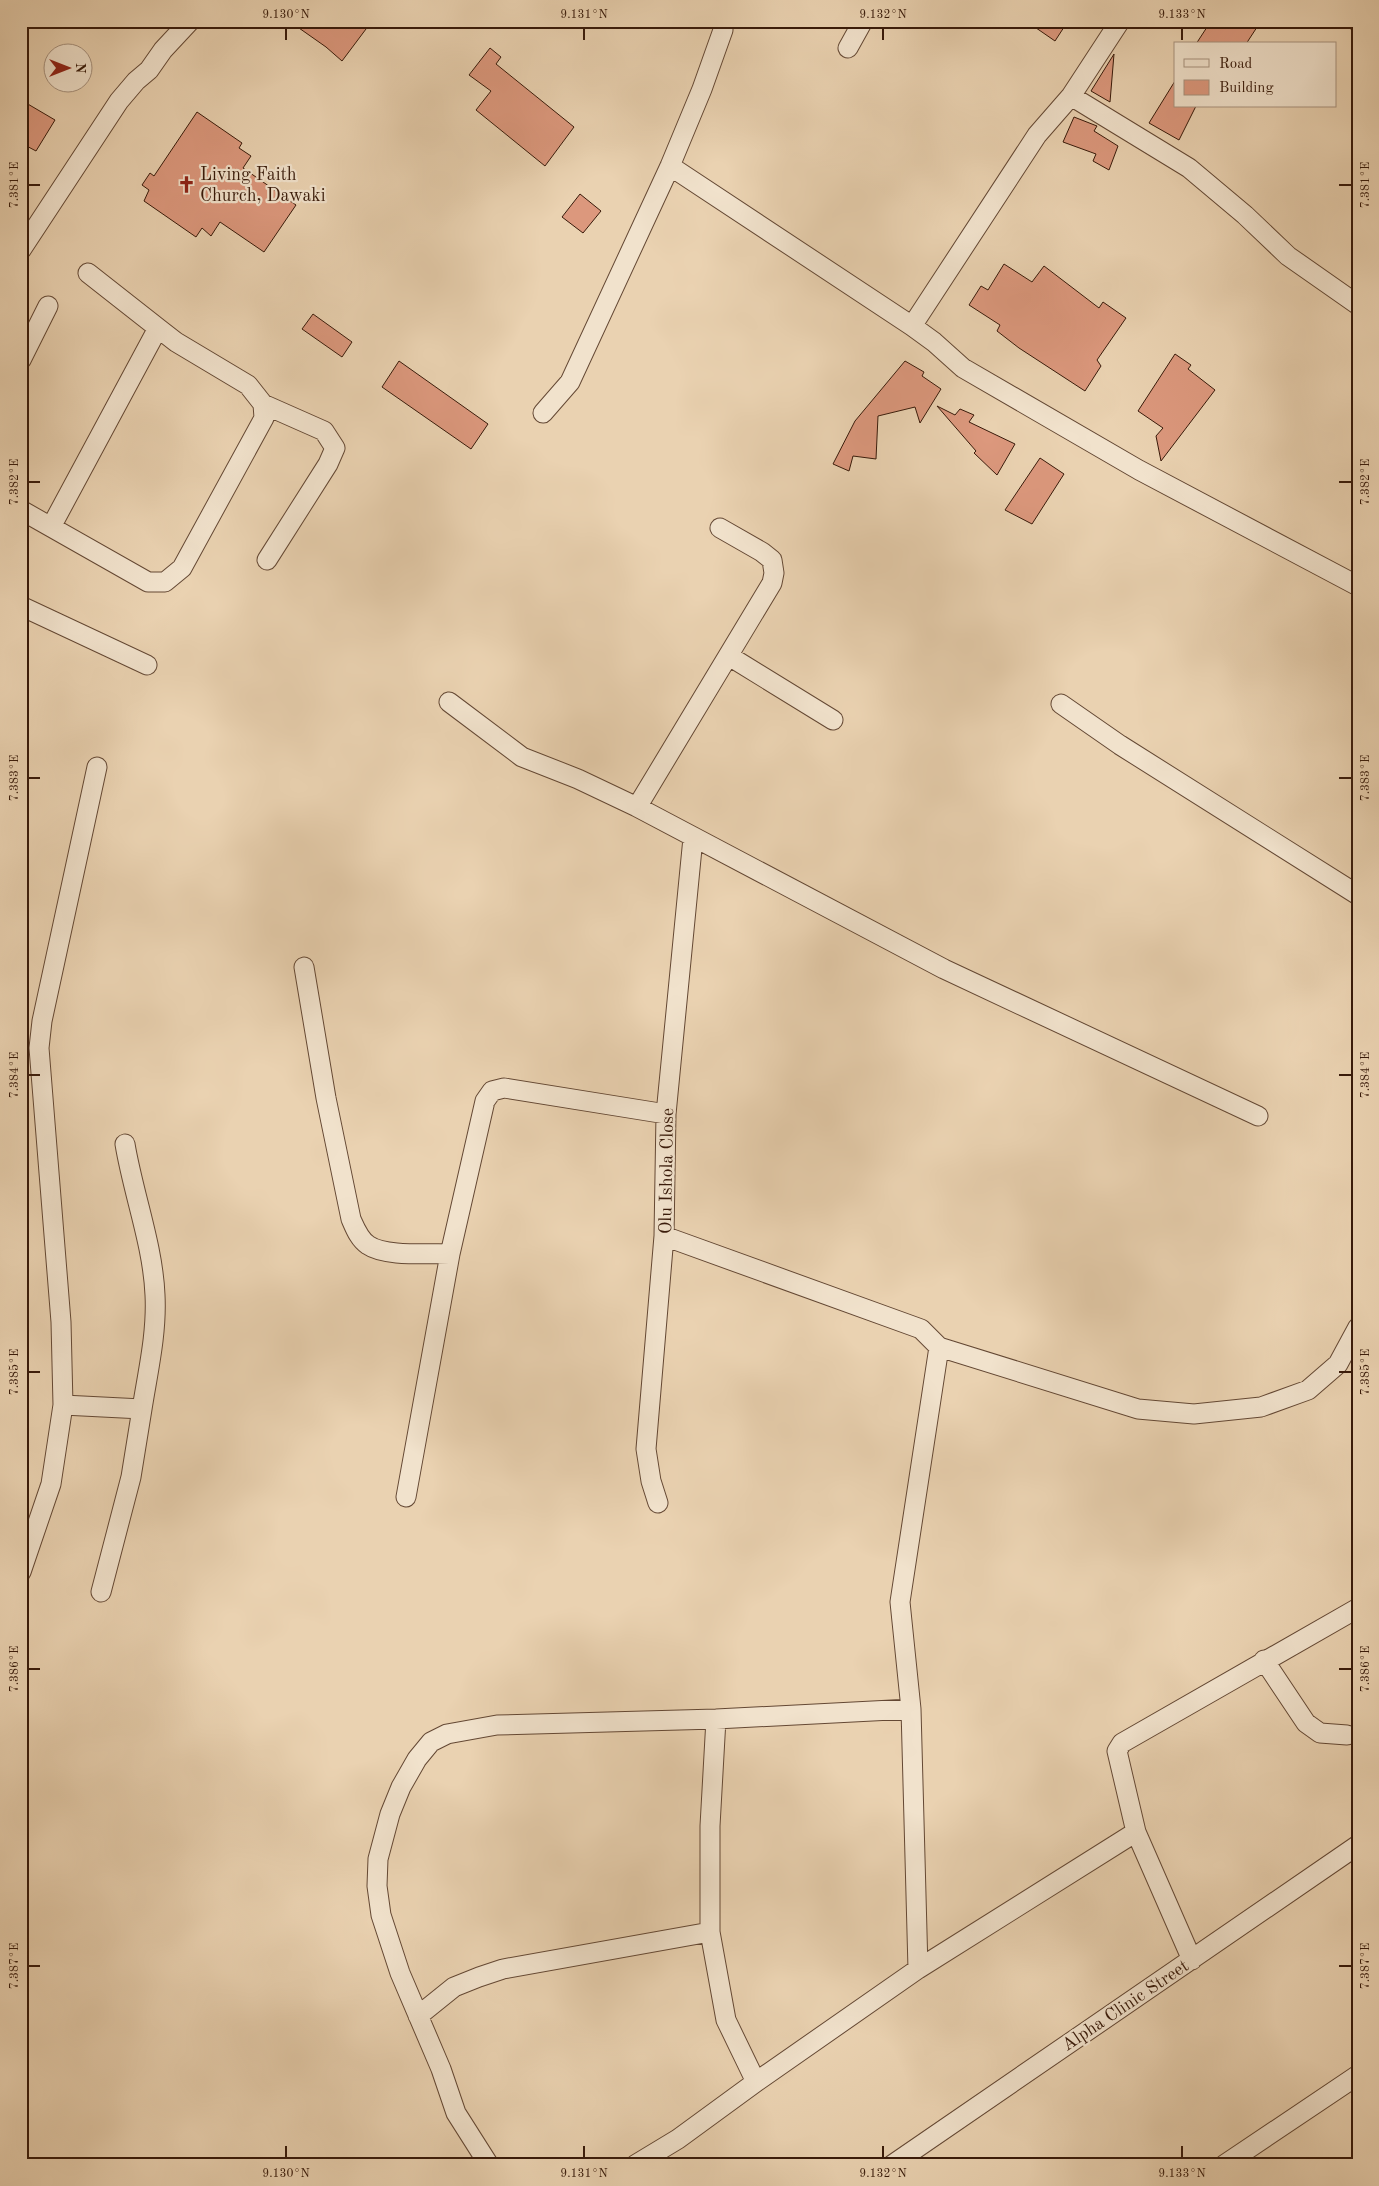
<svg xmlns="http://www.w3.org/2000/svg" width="1379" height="2186" viewBox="0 0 1379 2186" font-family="'Old Standard TT',serif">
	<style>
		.building { fill: #dc987d; stroke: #381a0a }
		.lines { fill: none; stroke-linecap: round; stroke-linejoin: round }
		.street-casing { stroke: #644834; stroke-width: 21 }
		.street { stroke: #f1e2cc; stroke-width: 19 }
		.ticks { fill: none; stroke: #381a0a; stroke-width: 2 }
		.labels { text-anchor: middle; stroke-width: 4.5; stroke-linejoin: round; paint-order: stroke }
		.poi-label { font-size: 18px; fill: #381a0a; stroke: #f1e2cc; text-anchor: start }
		.street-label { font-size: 18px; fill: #381a0a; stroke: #f1e2cc }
		.neatline { fill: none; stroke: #381a0a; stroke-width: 2 }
		.ticks-label { font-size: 12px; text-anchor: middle; fill: #381a0a }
	</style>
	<rect width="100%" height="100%" fill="#ead2b1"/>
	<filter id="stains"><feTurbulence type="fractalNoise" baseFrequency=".004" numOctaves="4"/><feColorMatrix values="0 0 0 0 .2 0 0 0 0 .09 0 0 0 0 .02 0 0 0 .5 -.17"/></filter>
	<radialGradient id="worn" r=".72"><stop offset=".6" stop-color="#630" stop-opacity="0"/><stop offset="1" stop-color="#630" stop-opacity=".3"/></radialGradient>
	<path class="building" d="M 289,21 L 372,21 L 342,61 L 326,47 Z
		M 1026,21 L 1068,21 L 1055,41 Z
		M 1211,21 L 1261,21 L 1246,44 L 1196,44 Z
		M 490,48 L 501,57 L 496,64 L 574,127 L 545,166 L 476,110 L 491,91 L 469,75 Z
		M 1114,54 L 1110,102 L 1091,91 Z
		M 1175,81 L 1175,106 L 1196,106 L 1179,140 L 1149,123 Z
		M 21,100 L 55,120 L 36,151 L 21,143 Z
		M 197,112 L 242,143 L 239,148 L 251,156 L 243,168 L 296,205 L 264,252 L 220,222 L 211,236 L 202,228 L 196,237 L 144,201 L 149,190 L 142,185 L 150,173 L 154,176 Z
		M 1074,117 L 1097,126 L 1094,131 L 1118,146 L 1109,170 L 1093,161 L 1096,154 L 1063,142 Z
		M 580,194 L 601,211 L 583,233 L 562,217 Z
		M 1004,264 L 1032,282 L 1044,266 L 1099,308 L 1103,302 L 1126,318 L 1097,360 L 1101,366 L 1085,391 L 1019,348 L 997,331 L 1000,325 L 969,305 L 981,286 L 988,290 Z
		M 313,314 L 352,342 L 342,357 L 302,329 Z
		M 1175,354 L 1191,365 L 1188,369 L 1215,390 L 1161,461 L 1156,436 L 1163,428 L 1138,411 Z
		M 399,361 L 488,424 L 471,449 L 382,387 Z
		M 905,361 L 924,372 L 922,376 L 941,389 L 920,423 L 915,407 L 878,416 L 876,459 L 853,456 L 849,471 L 833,464 L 855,421 Z
		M 937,406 L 955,415 L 960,409 L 974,415 L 969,422 L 1015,444 L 997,475 L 974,453 L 976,451 Z
		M 1040,458 L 1064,474 L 1032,524 L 1005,510 Z"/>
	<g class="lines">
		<defs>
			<path id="street" d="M 1120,21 L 1071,96 L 1037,135 L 912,326 L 934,342 L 963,368 L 1139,470 L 1358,586
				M 1357,21 L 1358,22
				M 848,48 L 863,21
				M 1071,96 L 1189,168 L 1245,215 L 1288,256 L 1358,305
				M 670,166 L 912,326
				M 21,250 L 119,101 L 136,81 L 149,70 L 163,50 L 190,21
				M 88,273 L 158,328
				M 21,360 L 48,306
				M 263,404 L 324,431 L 335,448 L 328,464 L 267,560
				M 543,413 L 570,382 L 670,166 L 702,89 L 723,30 L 723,21
				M 21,510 L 148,582 L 165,582 L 182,568 L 264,418 L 263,404 L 248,385 L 176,342 L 158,328 L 51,527
				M 21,606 L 147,665
				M 729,656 L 833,720
				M 449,702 L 522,757 L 578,779 L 637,807 L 944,969 L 1258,1116
				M 1061,704 L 1120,745 L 1358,895
				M 637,807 L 772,583 L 774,573 L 772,560 L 762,552 L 720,528
				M 304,967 L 326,1098 L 351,1219 C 355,1228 359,1239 368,1245 C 385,1257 429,1253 450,1254
				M 664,1236 L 921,1329 L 939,1347 L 1138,1409 L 1194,1414 L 1261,1407 L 1308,1390 L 1338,1364 L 1358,1327
				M 63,1405 L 142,1409 C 148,1371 157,1333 155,1295 C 153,1245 133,1193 125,1144
				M 406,1497 L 450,1254 L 485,1101 L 492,1091 L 504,1088 L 666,1114
				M 658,1503 L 651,1481 L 646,1449 L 664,1236 L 666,1114 L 693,838
				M 21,1572 L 51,1484 L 63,1405 L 61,1322 L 39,1048 L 42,1021 L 97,767
				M 101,1592 L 131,1477 L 142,1409
				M 1264,1660 L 1306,1723 L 1320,1733 L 1347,1735
				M 716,1719 L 710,1826 L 710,1932 L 726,2020 L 756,2082
				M 1192,1960 L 1136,1832 L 1117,1751 L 1122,1743 L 1358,1608
				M 918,1969 L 911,1709 L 900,1602 L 939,1347
				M 418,2016 L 454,1987 L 479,1977 L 503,1969 L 710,1932
				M 489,2165 L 456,2113 L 441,2069 L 400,1973 L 381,1915 L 377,1886 L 378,1859 L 390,1814 L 401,1787 L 417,1759 L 431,1742 L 447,1734 L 497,1725 L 716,1719 L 911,1709
				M 635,2165 L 678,2139 L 756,2082 L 918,1969 L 1136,1832
				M 892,2165 L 1358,1845
				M 1224,2165 L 1358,2075"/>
		</defs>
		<use href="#street" class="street-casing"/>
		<use href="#street" class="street"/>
	</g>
	<path class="ticks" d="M 286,28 L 286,40M 584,28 L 584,40M 883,28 L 883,40M 1182,28 L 1182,40M 28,185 L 40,185M 1339,185 L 1352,185M 28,482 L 40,482M 1339,482 L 1352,482M 28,778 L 40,778M 1339,778 L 1352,778M 28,1075 L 40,1075M 1339,1075 L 1352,1075M 28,1372 L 40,1372M 1339,1372 L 1352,1372M 28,1669 L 40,1669M 1339,1669 L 1352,1669M 28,1966 L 40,1966M 1339,1966 L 1352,1966M 286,2146 L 286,2158M 584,2146 L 584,2158M 883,2146 L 883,2158M 1182,2146 L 1182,2158"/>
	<defs>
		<symbol id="church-bare" viewBox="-9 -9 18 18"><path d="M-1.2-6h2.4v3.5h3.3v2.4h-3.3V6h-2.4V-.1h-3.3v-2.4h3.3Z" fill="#8f2418" stroke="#f1e2cc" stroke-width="2.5" paint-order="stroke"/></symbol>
	</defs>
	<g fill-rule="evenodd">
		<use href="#church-bare" x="174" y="172" width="25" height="25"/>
	</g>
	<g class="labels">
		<g class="poi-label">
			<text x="200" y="180">Living Faith<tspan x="200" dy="21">Church, Dawaki</tspan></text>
		</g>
		<g class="street-label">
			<text transform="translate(666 1171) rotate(-89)" y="6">Olu Ishola Close</text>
			<text transform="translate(1125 2005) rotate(-34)" y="6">Alpha Clinic Street</text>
		</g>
	</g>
	<rect width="1379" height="2186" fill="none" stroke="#ead2b1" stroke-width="55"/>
	<rect x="1174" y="42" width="162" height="65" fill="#f1e2cc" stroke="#a7927e"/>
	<rect x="1184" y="59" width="25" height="8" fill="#f1e2cc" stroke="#a7927e"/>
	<text x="1219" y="68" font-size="15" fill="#381a0a">Road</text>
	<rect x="1184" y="80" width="25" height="15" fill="#dc987d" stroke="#a7927e"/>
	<text x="1219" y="92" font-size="15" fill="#381a0a">Building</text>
	<g transform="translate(68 68) rotate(90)"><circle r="24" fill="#f1e2cc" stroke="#a7927e"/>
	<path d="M0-4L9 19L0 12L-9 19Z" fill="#8f2418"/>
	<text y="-8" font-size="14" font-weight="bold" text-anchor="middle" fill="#381a0a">N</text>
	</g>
	<rect x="28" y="28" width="1324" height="2130" class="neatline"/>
	<g class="ticks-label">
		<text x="286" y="18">9.130°N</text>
		<text x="584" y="18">9.131°N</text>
		<text x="883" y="18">9.132°N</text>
		<text x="1182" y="18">9.133°N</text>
		<text transform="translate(1365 185) rotate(-90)" y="4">7.381°E</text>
		<text transform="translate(14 185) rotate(-90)" y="4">7.381°E</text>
		<text transform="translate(14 482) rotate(-90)" y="4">7.382°E</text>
		<text transform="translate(1365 482) rotate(-90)" y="4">7.382°E</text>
		<text transform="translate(1365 778) rotate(-90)" y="4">7.383°E</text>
		<text transform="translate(14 778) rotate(-90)" y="4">7.383°E</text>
		<text transform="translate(1365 1075) rotate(-90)" y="4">7.384°E</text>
		<text transform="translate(14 1075) rotate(-90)" y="4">7.384°E</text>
		<text transform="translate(14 1372) rotate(-90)" y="4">7.385°E</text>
		<text transform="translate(1365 1372) rotate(-90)" y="4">7.385°E</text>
		<text transform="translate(1365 1669) rotate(-90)" y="4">7.386°E</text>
		<text transform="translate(14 1669) rotate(-90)" y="4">7.386°E</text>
		<text transform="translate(1365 1966) rotate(-90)" y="4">7.387°E</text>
		<text transform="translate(14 1966) rotate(-90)" y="4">7.387°E</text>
		<text x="286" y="2177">9.130°N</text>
		<text x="584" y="2177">9.131°N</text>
		<text x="883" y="2177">9.132°N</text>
		<text x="1182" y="2177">9.133°N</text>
	</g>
	<rect width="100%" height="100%" filter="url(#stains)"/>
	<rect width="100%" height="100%" fill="url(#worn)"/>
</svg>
